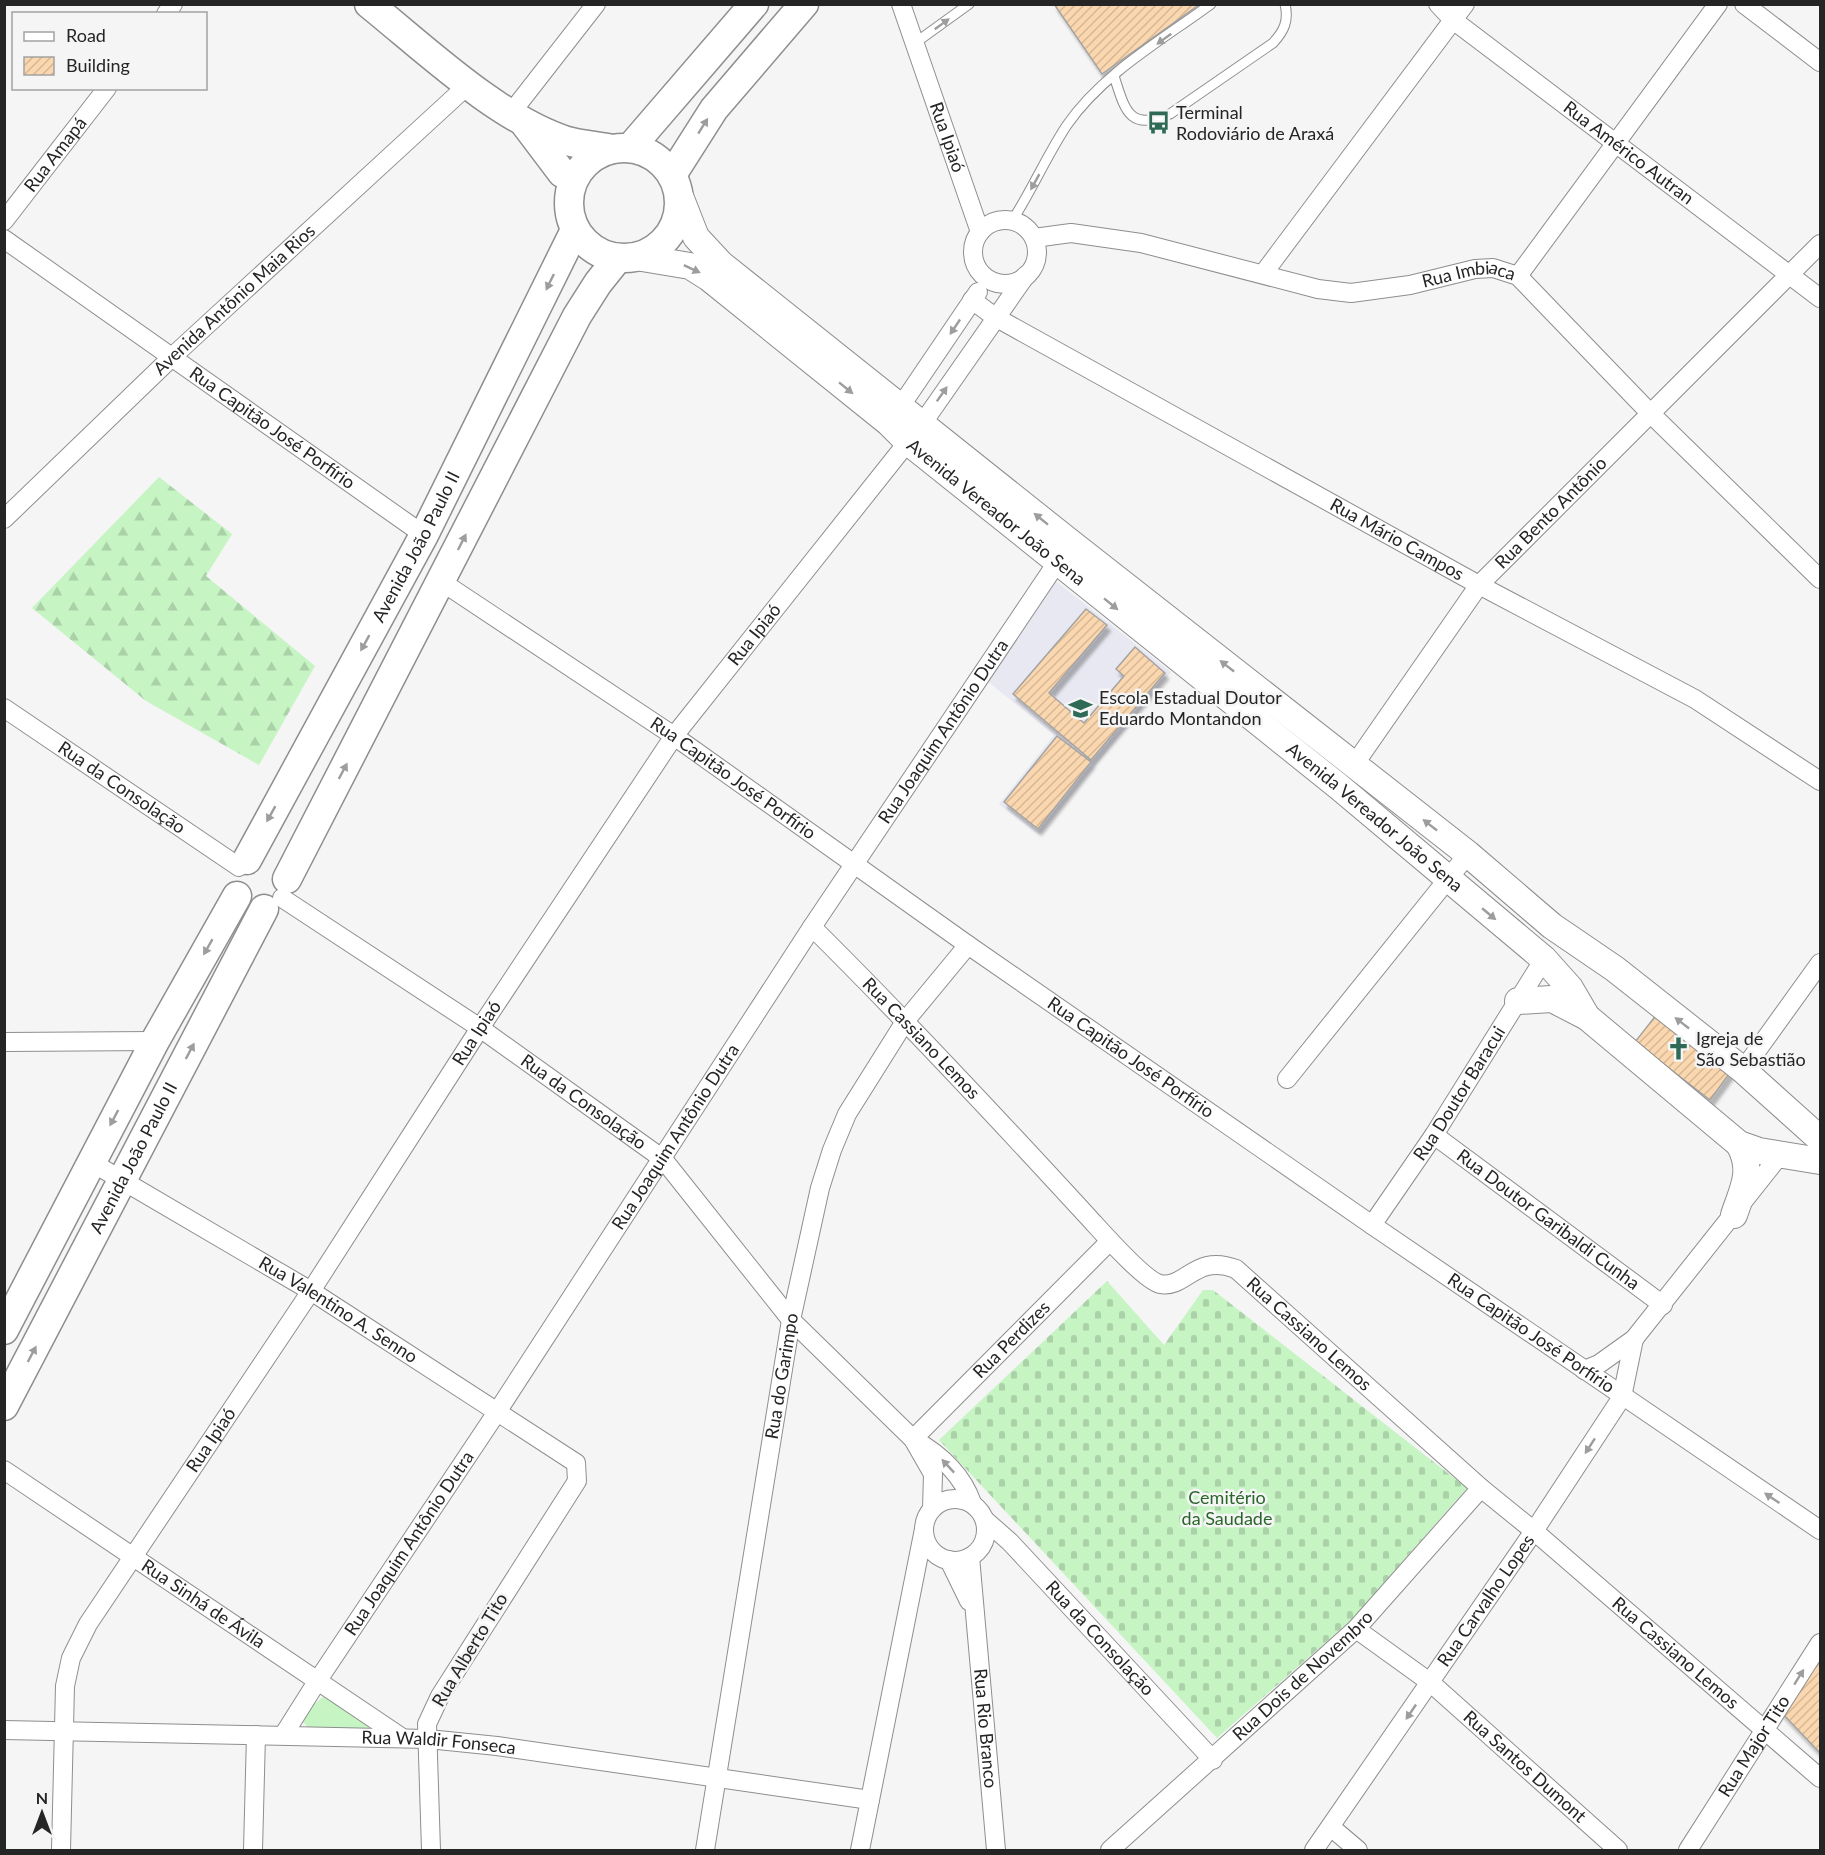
<svg xmlns="http://www.w3.org/2000/svg" width="1825" height="1855" viewBox="0 0 1825 1855" font-family="Lato,sans-serif">
	<style>
		.built { fill: #e7e8f1 }
		.forest { fill: url(#forest-firs) }
		.cemetery { fill: url(#cemetery-stones) }
		.park { fill: #c6f4c3 }
		.building { fill: url(#building-hatch); stroke: #a4a3a2; stroke-width: 1.5; filter: url(#shadow) }
		.lines { fill: none; stroke-linecap: round; stroke-linejoin: round }
		.service-casing { stroke: #8e8e8f; stroke-width: 11 }
		.minor-casing { stroke: #8e8e8f; stroke-width: 20 }
		.secondary-casing { stroke: #8e8e8f; stroke-width: 28 }
		.primary-casing { stroke: #8e8e8f; stroke-width: 31 }
		.service { stroke: #fff; stroke-width: 9 }
		.minor { stroke: #fff; stroke-width: 18 }
		.secondary { stroke: #fff; stroke-width: 26 }
		.primary { stroke: #fff; stroke-width: 28 }
		.oneway { fill: #9d9d9d }
		.labels { text-anchor: middle; stroke-width: 5; stroke-linejoin: round; paint-order: stroke }
		.poi-label { font-size: 18px; fill: #252525; stroke: #f5f5f6; text-anchor: start }
		.street-label { font-size: 18px; fill: #252525; stroke: #f5f5f6 }
		.park-label { font-size: 18px; fill: #296629; stroke: #f5f5f6 }
	</style>
	<defs>
		<pattern id="forest-firs" width="22" height="20" patternUnits="userSpaceOnUse" patternTransform="scale(1.5)"><rect width="22" height="20" fill="#c6f4c3"/><path d="M5 1l3.5 6h-7zM16 11l3.5 6h-7z" fill="#aad1a7"/></pattern>
		<pattern id="cemetery-stones" width="16" height="16" patternUnits="userSpaceOnUse" patternTransform="scale(1.5)"><rect width="16" height="16" fill="#c6f4c3"/><path d="M2 7V4a2 2 0 0 1 4 0v3zM10 15v-3a2 2 0 0 1 4 0v3z" fill="#aad1a7"/></pattern>
		<pattern id="building-hatch" width="6" height="6" patternUnits="userSpaceOnUse" patternTransform="scale(1.5)"><rect width="6" height="6" fill="#fad7ae"/><path d="M-1 1l2-2M0 6l6-6M5 7l2-2" fill="none" stroke="#d6b896"/></pattern>
		<filter id="shadow"><feDropShadow dx="3.5" dy="6" stdDeviation="1.5" flood-color="#0004"/></filter>
	</defs>
	<rect width="100%" height="100%" fill="#f5f5f6"/>
	<path class="built" d="M 1056,581 L 1171,672 L 1039,835 L 999,804 L 1054,735 L 986,680 Z"/>
	<path class="forest" d="M 159,477 L 232,534 L 206,576 L 315,666 L 259,765 L 146,701 L 32,608 Z"/>
	<path class="cemetery" d="M 1107,1281 L 1164,1345 L 1203,1290 L 1213,1290 L 1467,1488 L 1351,1620 L 1217,1738 L 939,1440 Z"/>
	<path class="park" d="M 324,1696 L 368,1723 L 368,1733 L 309,1728 L 302,1721 L 309,1709 Z"/>
	<path class="building" d="M 1054,4 L 1200,4 L 1102,74 Z
		M 1086,609 L 1107,625 L 1049,693 L 1084,723 L 1124,676 L 1116,669 L 1135,647 L 1165,673 L 1091,760 L 1013,694 Z
		M 1057,736 L 1091,762 L 1038,829 L 1004,802 Z
		M 1657,1014 L 1732,1070 L 1710,1100 L 1635,1042 Z
		M 1820,1652 L 1820,1753 L 1780,1711 Z"/>
	<g class="lines">
		<defs>
			<path id="service" d="M 915,43 L 969,4
				M 1114,76 C 1125,110 1129,132 1170,114 L 1273,43 C 1284,31 1289,21 1285,4
				M 1012,221 C 1032,190 1047,155 1067,125 C 1102,74 1162,40 1211,4"/>
			<g id="minor">
				<path id="s1" d="M 901,4 L 980,232"/>
				<path id="s2" d="M 1438,4 L 1453,20 L 1820,298"/>
				<path d="M 1744,4 L 1820,62"/>
				<path d="M 166,14 L 173,4"/>
				<path d="M 511,113 L 596,4"/>
				<circle cx="1005" cy="252" r="32"/>
				<path id="s3" d="M 4,221 L 107,88"/>
				<path id="s4" d="M 1034,238 L 1071,233 L 1141,243 L 1318,289 L 1351,293 L 1410,285 L 1475,269 L 1493,268 L 1518,276 L 1650,413 L 1820,579"/>
				<path id="s5" d="M 4,239 L 424,535"/>
				<path d="M 1263,274 L 1465,4"/>
				<path d="M 1518,276 L 1718,4"/>
				<path id="s6" d="M 972,300 L 995,317 L 1479,585 L 1695,699 L 1820,781"/>
				<path d="M 894,416 L 978,292"/>
				<path id="s7" d="M 4,519 L 172,357 L 469,84"/>
				<path id="s8" d="M 442,582 L 674,736 L 968,945 L 1372,1225 L 1820,1530"/>
				<path id="s9" d="M 4,708 L 239,867"/>
				<path id="s10" d="M 1354,765 L 1479,585 L 1820,244"/>
				<path id="s11" d="M 282,898 L 480,1028 L 663,1159 L 791,1320 L 913,1439 C 940,1454 962,1474 972,1503"/>
				<path id="s12" d="M 812,927 C 908,1022 999,1120 1090,1219 C 1102,1232 1144,1280 1160,1284 C 1186,1289 1195,1253 1236,1269 L 1481,1488 L 1534,1531 L 1820,1778"/>
				<path d="M 4,1042 L 155,1041"/>
				<path d="M 1743,1070 L 1820,963"/>
				<path d="M 1287,1079 L 1468,854"/>
				<path id="s13" d="M 1434,1135 L 1663,1305"/>
				<path id="s14" d="M 91,1162 L 311,1291 L 576,1463 L 577,1481 L 440,1696 L 427,1724 L 431,1850"/>
				<path id="s15" d="M 1372,1225 L 1434,1135 L 1544,959"/>
				<path d="M 1584,1370 L 1599,1364 L 1634,1339 L 1780,1155"/>
				<path id="s16" d="M 913,1439 L 1110,1241"/>
				<path d="M 913,1439 L 933,1474 L 932,1509"/>
				<path id="s17" d="M 4,1470 L 401,1737"/>
				<circle cx="955" cy="1530" r="31"/>
				<path id="s18" d="M 985,1520 L 1010,1542 L 1213,1760"/>
				<path id="s19" d="M 970,1557 L 996,1850"/>
				<path d="M 949,1560 L 969,1601"/>
				<path id="s20" d="M 1356,1629 L 1431,1683 L 1618,1850"/>
				<path id="s21" d="M 4,1730 L 428,1739 L 497,1746 L 870,1800"/>
				<path id="s22" d="M 284,1734 L 318,1680 L 497,1412 L 812,927 L 1064,552"/>
				<path d="M 1332,1828 L 1358,1850"/>
				<path id="s23" d="M 61,1850 L 65,1686 L 71,1658 L 88,1624 L 311,1291 L 480,1028 L 674,736 L 922,424 L 1026,275"/>
				<path d="M 253,1850 L 256,1735"/>
				<path id="s24" d="M 705,1850 L 791,1320 L 820,1188 L 832,1150 L 847,1114 L 906,1020 L 968,945"/>
				<path d="M 860,1850 L 924,1529"/>
				<path id="s25" d="M 1110,1850 L 1356,1629 L 1481,1488"/>
				<path id="s26" d="M 1314,1850 L 1534,1531 L 1622,1397 L 1634,1339"/>
				<path id="s27" d="M 1688,1850 L 1820,1643"/>
			</g>
			<g id="secondary">
				<path d="M 678,191 L 696,237 L 721,264 L 1071,543 L 1468,854 L 1552,926 L 1615,969 L 1743,1070 L 1820,1139"/>
				<path id="s28" d="M 636,257 L 690,266 L 709,278 L 889,423 L 907,441 L 1338,786 L 1544,959 L 1570,988 L 1587,1017 L 1739,1144 L 1759,1151 L 1820,1161"/>
				<path d="M 1518,1001 L 1552,999 L 1587,1017"/>
				<path d="M 1734,1215 C 1743,1188 1754,1171 1739,1144"/>
			</g>
			<g id="primary">
				<path d="M 369,4 C 425,49 498,119 567,141 C 581,145 598,146 612,149"/>
				<path d="M 525,124 L 562,173 L 573,179"/>
				<circle cx="624" cy="203" r="55"/>
				<path d="M 630,148 L 754,4"/>
				<path d="M 672,175 L 714,109 L 804,4"/>
				<path id="s29" d="M 247,860 L 424,535 L 575,230"/>
				<path d="M 287,879 L 577,316 L 598,283 L 618,258"/>
				<path d="M 4,1330 L 155,1041 L 237,896"/>
				<path id="s30" d="M 4,1406 L 264,909"/>
			</g>
		</defs>
		<use href="#service" class="service-casing"/>
		<use href="#minor" class="minor-casing"/>
		<use href="#secondary" class="secondary-casing"/>
		<use href="#primary" class="primary-casing"/>
		<use href="#service" class="service"/>
		<use href="#minor" class="minor"/>
		<use href="#secondary" class="secondary"/>
		<use href="#primary" class="primary"/>
	</g>
	<defs><path id="oneway-solid" d="M-6-.8H1V-3.2L6.5 0L1 3.2V.8H-6Z" transform="scale(1.5)"/></defs>
	<g class="oneway">
		<use href="#oneway-solid" transform="translate(942 24) rotate(-36)"/>
		<use href="#oneway-solid" transform="translate(1164 39) rotate(144)"/>
		<use href="#oneway-solid" transform="translate(703 126) rotate(-58)"/>
		<use href="#oneway-solid" transform="translate(1035 182) rotate(119)"/>
		<use href="#oneway-solid" transform="translate(692 269) rotate(25)"/>
		<use href="#oneway-solid" transform="translate(550 282) rotate(116)"/>
		<use href="#oneway-solid" transform="translate(955 327) rotate(124)"/>
		<use href="#oneway-solid" transform="translate(846 388) rotate(39)"/>
		<use href="#oneway-solid" transform="translate(942 394) rotate(-55)"/>
		<use href="#oneway-solid" transform="translate(1041 519) rotate(-141)"/>
		<use href="#oneway-solid" transform="translate(462 542) rotate(-63)"/>
		<use href="#oneway-solid" transform="translate(1111 604) rotate(39)"/>
		<use href="#oneway-solid" transform="translate(365 643) rotate(119)"/>
		<use href="#oneway-solid" transform="translate(1227 666) rotate(-142)"/>
		<use href="#oneway-solid" transform="translate(343 771) rotate(-62)"/>
		<use href="#oneway-solid" transform="translate(271 814) rotate(119)"/>
		<use href="#oneway-solid" transform="translate(1430 825) rotate(-142)"/>
		<use href="#oneway-solid" transform="translate(1489 914) rotate(40)"/>
		<use href="#oneway-solid" transform="translate(208 947) rotate(120)"/>
		<use href="#oneway-solid" transform="translate(1682 1023) rotate(-142)"/>
		<use href="#oneway-solid" transform="translate(190 1051) rotate(-62)"/>
		<use href="#oneway-solid" transform="translate(114 1118) rotate(118)"/>
		<use href="#oneway-solid" transform="translate(32 1354) rotate(-62)"/>
		<use href="#oneway-solid" transform="translate(1590 1446) rotate(123)"/>
		<use href="#oneway-solid" transform="translate(948 1466) rotate(-133)"/>
		<use href="#oneway-solid" transform="translate(1772 1498) rotate(-146)"/>
		<use href="#oneway-solid" transform="translate(1799 1677) rotate(-58)"/>
		<use href="#oneway-solid" transform="translate(1411 1712) rotate(124)"/>
	</g>
	<defs>
		<symbol id="bus-bare" viewBox="-9 -9 18 18"><path d="M-5-6H5V4H4V6H2V4H-2V6H-4V4H-5ZM-3.5-4V0h7V-4ZM-3.5 1.2v1.5H-2V1.2ZM2 1.2v1.5H3.5V1.2Z" fill="#2e6a55" stroke="#f5f5f6" stroke-width="2.5" paint-order="stroke"/></symbol>
		<symbol id="school-bare" viewBox="-9 -9 18 18"><path d="M0-5L7-2L0 1L-7-2ZM-4 1L0 2.5L4 1V4Q0 6-4 4Z" fill="#2e6a55" stroke="#f5f5f6" stroke-width="2.5" paint-order="stroke"/></symbol>
		<symbol id="church-bare" viewBox="-9 -9 18 18"><path d="M-1.2-6h2.4v3.5h3.3v2.4h-3.3V6h-2.4V-.1h-3.3v-2.4h3.3Z" fill="#2e6a55" stroke="#f5f5f6" stroke-width="2.5" paint-order="stroke"/></symbol>
	</defs>
	<g fill-rule="evenodd">
		<use href="#bus-bare" x="1142" y="106" width="33" height="33"/>
		<use href="#school-bare" x="1064" y="692" width="33" height="33"/>
		<use href="#church-bare" x="1662" y="1032" width="33" height="33"/>
	</g>
	<g class="labels">
		<g class="poi-label">
			<text x="1176" y="119">Terminal<tspan x="1176" dy="21">Rodoviário de Araxá</tspan></text>
			<text x="1099" y="704">Escola Estadual Doutor<tspan x="1099" dy="21">Eduardo Montandon</tspan></text>
			<text x="1696" y="1045">Igreja de<tspan x="1696" dy="21">São Sebastião</tspan></text>
		</g>
		<g class="street-label">
			<text dy="6" stroke="none"><textPath href="#s1" startOffset="141">Rua Ipiaó</textPath></text>
			<text dy="6" stroke="none"><textPath href="#s2" startOffset="242">Rua Américo Autran</textPath></text>
			<text dy="6" stroke="none"><textPath href="#s3" startOffset="84">Rua Amapá</textPath></text>
			<text dy="6" stroke="none"><textPath href="#s4" startOffset="444">Rua Imbiaca</textPath></text>
			<text dy="6" stroke="none"><textPath href="#s7" startOffset="318">Avenida Antônio Maia Rios</textPath></text>
			<text dy="6" stroke="none"><textPath href="#s5" startOffset="328">Rua Capitão José Porfírio</textPath></text>
			<text dy="6" stroke="none"><textPath href="#s28" startOffset="448">Avenida Vereador João Sena</textPath></text>
			<text dy="6" stroke="none"><textPath href="#s10" startOffset="321">Rua Bento Antônio</textPath></text>
			<text dy="6" stroke="none"><textPath href="#s6" startOffset="488">Rua Mário Campos</textPath></text>
			<text dy="6" stroke="none"><textPath href="#s29" startOffset="356">Avenida João Paulo II</textPath></text>
			<text dy="6" stroke="none"><textPath href="#s23" startOffset="1424">Rua Ipiaó</textPath></text>
			<text dy="6" stroke="none"><textPath href="#s22" startOffset="1200">Rua Joaquim Antônio Dutra</textPath></text>
			<text dy="6" stroke="none"><textPath href="#s8" startOffset="351">Rua Capitão José Porfírio</textPath></text>
			<text dy="6" stroke="none"><textPath href="#s9" startOffset="142">Rua da Consolação</textPath></text>
			<text dy="6" stroke="none"><textPath href="#s28" startOffset="934">Avenida Vereador João Sena</textPath></text>
			<text dy="6" stroke="none"><textPath href="#s23" startOffset="938">Rua Ipiaó</textPath></text>
			<text dy="6" stroke="none"><textPath href="#s12" startOffset="156">Rua Cassiano Lemos</textPath></text>
			<text dy="6" stroke="none"><textPath href="#s8" startOffset="837">Rua Capitão José Porfírio</textPath></text>
			<text dy="6" stroke="none"><textPath href="#s15" startOffset="158">Rua Doutor Baracui</textPath></text>
			<text dy="6" stroke="none"><textPath href="#s11" startOffset="364">Rua da Consolação</textPath></text>
			<text dy="6" stroke="none"><textPath href="#s22" startOffset="714">Rua Joaquim Antônio Dutra</textPath></text>
			<text dy="6" stroke="none"><textPath href="#s30" startOffset="280">Avenida João Paulo II</textPath></text>
			<text dy="6" stroke="none"><textPath href="#s13" startOffset="142">Rua Doutor Garibaldi Cunha</textPath></text>
			<text dy="6" stroke="none"><textPath href="#s14" startOffset="288">Rua Valentino A. Senno</textPath></text>
			<text dy="6" stroke="none"><textPath href="#s8" startOffset="1323">Rua Capitão José Porfírio</textPath></text>
			<text dy="6" stroke="none"><textPath href="#s12" startOffset="678">Rua Cassiano Lemos</textPath></text>
			<text dy="6" stroke="none"><textPath href="#s16" startOffset="140">Rua Perdizes</textPath></text>
			<text dy="6" stroke="none"><textPath href="#s24" startOffset="480">Rua do Garimpo</textPath></text>
			<text dy="6" stroke="none"><textPath href="#s23" startOffset="452">Rua Ipiaó</textPath></text>
			<text dy="6" stroke="none"><textPath href="#s22" startOffset="228">Rua Joaquim Antônio Dutra</textPath></text>
			<text dy="6" stroke="none"><textPath href="#s26" startOffset="303">Rua Carvalho Lopes</textPath></text>
			<text dy="6" stroke="none"><textPath href="#s17" startOffset="240">Rua Sinhá de Ávila</textPath></text>
			<text dy="6" stroke="none"><textPath href="#s18" startOffset="165">Rua da Consolação</textPath></text>
			<text transform="translate(470 1650) rotate(-59)" y="6">Rua Alberto Tito</text>
			<text dy="6" stroke="none"><textPath href="#s12" startOffset="1164">Rua Cassiano Lemos</textPath></text>
			<text dy="6" stroke="none"><textPath href="#s25" startOffset="260">Rua Dois de Novembro</textPath></text>
			<text dy="6" stroke="none"><textPath href="#s19" startOffset="172">Rua Rio Branco</textPath></text>
			<text dy="6" stroke="none"><textPath href="#s21" startOffset="435">Rua Waldir Fonseca</textPath></text>
			<text dy="6" stroke="none"><textPath href="#s27" startOffset="123">Rua Major Tito</textPath></text>
			<text dy="6" stroke="none"><textPath href="#s20" startOffset="218">Rua Santos Dumont</textPath></text>
		</g>
		<g class="park-label">
			<text x="1227" y="1504">Cemitério<tspan x="1227" dy="21">da Saudade</tspan></text>
		</g>
	</g>
	<rect width="1825" height="1855" fill="none" stroke="#252525" stroke-width="12"/>
	<rect x="12" y="12" width="195" height="78" fill="#f5f5f6" stroke="#a2a2a2" stroke-width="1.5"/>
	<rect x="24" y="32" width="30" height="9" fill="#ffffff" stroke="#a2a2a2" stroke-width="1.5"/>
	<text x="66" y="42" font-size="18" fill="#252525">Road</text>
	<rect x="24" y="57" width="30" height="18" fill="url(#building-hatch)" stroke="#a2a2a2" stroke-width="1.5"/>
	<text x="66" y="72" font-size="18" fill="#252525">Building</text>
	<g transform="translate(42 1813)" stroke="#f5f5f6" stroke-width="4.5" paint-order="stroke">
	<path d="M0-4.5L10 22L0 15L-10 22Z" fill="#252525"/>
	<text y="-9" font-size="16" font-weight="bold" text-anchor="middle" fill="#252525">N</text>
	</g>
</svg>
